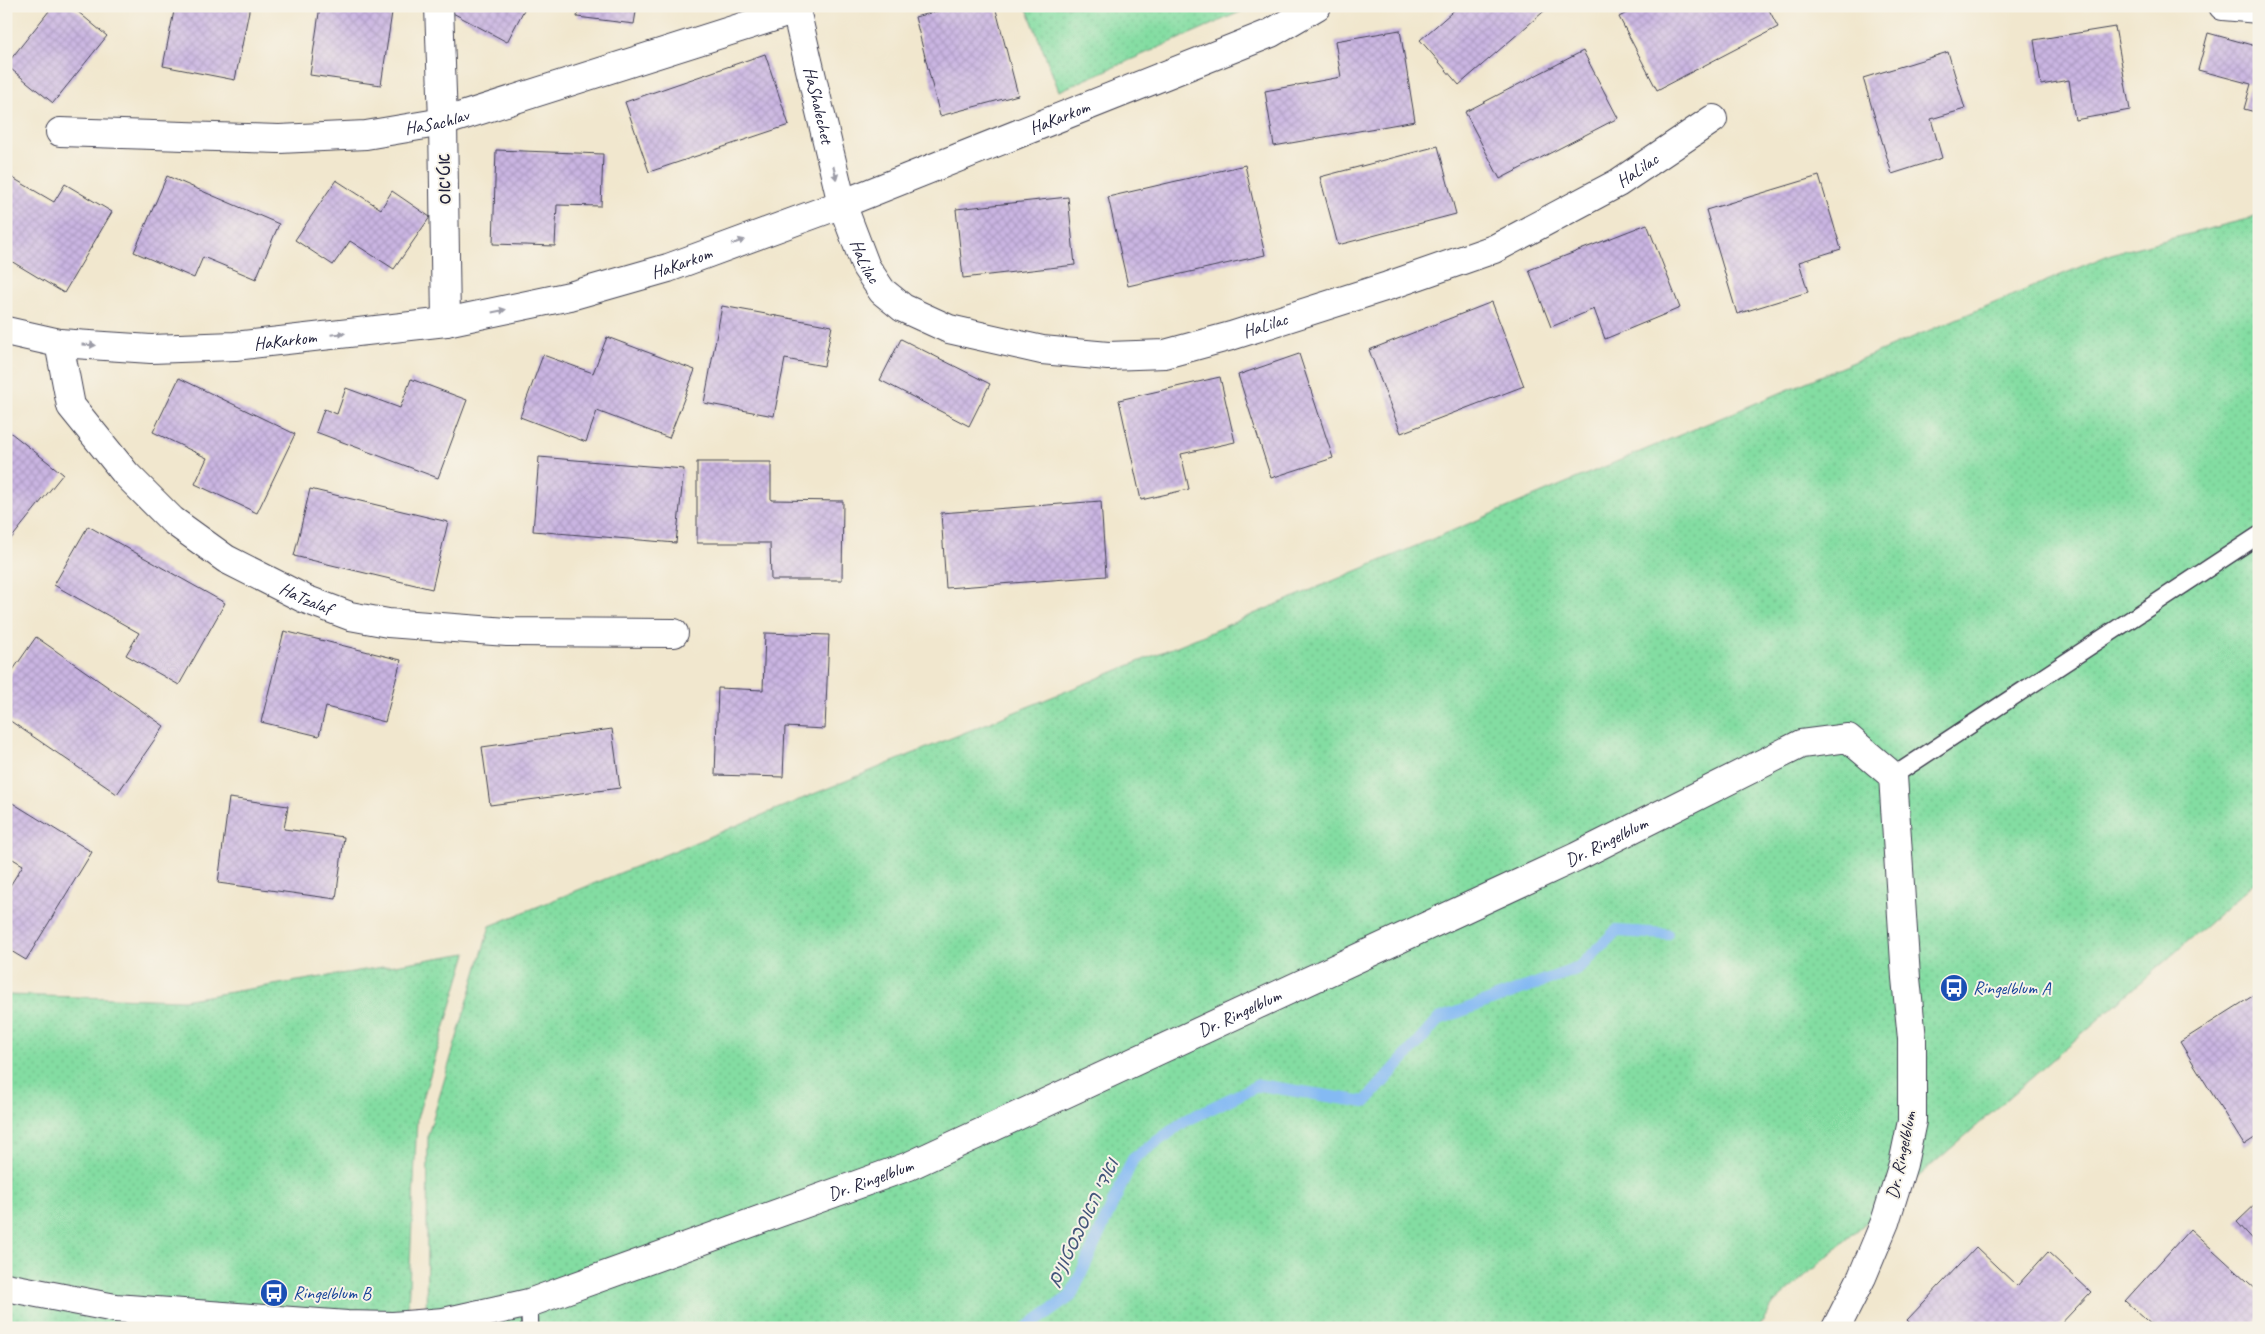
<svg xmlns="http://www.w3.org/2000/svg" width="2265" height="1334" viewBox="0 0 2265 1334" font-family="Caveat,'Playpen Sans Hebrew',sans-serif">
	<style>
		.green { fill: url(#green-dots); stroke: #52806e }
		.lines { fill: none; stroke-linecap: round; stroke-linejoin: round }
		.stream { stroke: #84baf3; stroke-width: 12 }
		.building { fill: url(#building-cross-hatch) }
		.lane-casing { stroke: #414051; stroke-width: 19 }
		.street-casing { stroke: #414051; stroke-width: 30 }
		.lane { stroke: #fff; stroke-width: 16 }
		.street { stroke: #fff; stroke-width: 28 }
		.oneway { fill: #9c9ca7 }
		.labels { text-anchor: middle; stroke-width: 4; stroke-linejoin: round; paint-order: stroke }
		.street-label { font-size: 18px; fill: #22223b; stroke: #f7f3e8 }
		.transit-label { font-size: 18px; fill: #164399; stroke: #f7f3e8; text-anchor: start }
		.water-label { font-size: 19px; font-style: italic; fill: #44577b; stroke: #f7f3e8 }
	</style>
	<defs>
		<pattern id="green-dots" width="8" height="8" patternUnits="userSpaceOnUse" patternTransform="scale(1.25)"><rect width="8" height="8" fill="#83dda2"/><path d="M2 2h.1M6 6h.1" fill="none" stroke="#71bd8c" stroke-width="1.8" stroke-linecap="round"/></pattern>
		<pattern id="building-cross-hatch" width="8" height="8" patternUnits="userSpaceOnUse" patternTransform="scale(1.25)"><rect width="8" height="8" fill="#cab5e2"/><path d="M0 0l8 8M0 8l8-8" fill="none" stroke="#ad9bc3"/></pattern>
	</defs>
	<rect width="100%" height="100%" fill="#f7f3e8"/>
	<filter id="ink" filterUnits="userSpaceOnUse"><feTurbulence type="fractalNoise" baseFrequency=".02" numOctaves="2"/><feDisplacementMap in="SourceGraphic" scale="10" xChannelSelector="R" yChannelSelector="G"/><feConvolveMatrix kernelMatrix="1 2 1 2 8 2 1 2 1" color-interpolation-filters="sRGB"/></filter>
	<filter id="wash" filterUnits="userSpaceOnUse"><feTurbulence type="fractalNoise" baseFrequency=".0096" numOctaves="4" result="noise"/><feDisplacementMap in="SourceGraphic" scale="20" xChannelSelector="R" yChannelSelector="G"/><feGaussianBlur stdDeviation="1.12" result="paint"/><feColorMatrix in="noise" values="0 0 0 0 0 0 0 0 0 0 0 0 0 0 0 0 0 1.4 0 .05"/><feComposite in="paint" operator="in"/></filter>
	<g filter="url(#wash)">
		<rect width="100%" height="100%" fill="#f1e7ce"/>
		<path class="green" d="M 1026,6 L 1254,6 L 1059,91 Z
			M 2259,216 L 2259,879 L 1774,1303 L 1758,1328 L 426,1328 L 428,1135 L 490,926 L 1204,635 L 2111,254 Z
			M 467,953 L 417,1118 L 407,1328 L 6,1328 L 6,995 L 183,1000 Z"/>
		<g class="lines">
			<path class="stream" d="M 1026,1328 L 1071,1296 L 1133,1159 L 1185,1121 L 1259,1085 L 1365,1102 L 1439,1019 L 1579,968 L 1616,931 L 1667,934"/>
		</g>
		<g id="blocks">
			<path class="building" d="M 53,6 L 71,6 L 107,36 L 53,103 L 6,65 Z
				M 175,6 L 250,6 L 235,80 L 163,66 Z
				M 320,6 L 393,6 L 381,85 L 310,75 Z
				M 451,6 L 526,6 L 507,42 L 449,11 Z
				M 579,6 L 637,6 L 634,24 L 577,17 Z
				M 956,6 L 995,6 L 1018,95 L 940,116 L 915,17 Z
				M 1459,6 L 1550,6 L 1459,85 L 1420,40 Z
				M 1640,6 L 1767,6 L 1778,27 L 1657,90 L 1619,17 Z
				M 2115,27 L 2130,110 L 2075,120 L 2069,80 L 2041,85 L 2034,40 Z
				M 1400,30 L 1415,121 L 1274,146 L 1265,91 L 1341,77 L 1335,41 Z
				M 2208,33 L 2259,47 L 2259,113 L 2244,109 L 2251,84 L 2198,70 Z
				M 1583,51 L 1618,118 L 1500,179 L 1465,112 Z
				M 1948,52 L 1965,109 L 1931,119 L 1942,158 L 1892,174 L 1863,78 Z
				M 765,54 L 789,125 L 649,172 L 625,102 Z
				M 1438,146 L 1456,214 L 1338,245 L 1320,177 Z
				M 496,150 L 603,154 L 601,206 L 557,205 L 555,246 L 493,244 Z
				M 1245,165 L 1265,255 L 1128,286 L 1108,197 Z
				M 6,174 L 54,202 L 65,184 L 112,212 L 64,293 L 6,258 Z
				M 167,176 L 279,224 L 256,279 L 203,257 L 194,278 L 134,252 Z
				M 1819,176 L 1841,249 L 1799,262 L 1808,292 L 1737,314 L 1706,210 Z
				M 336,180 L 381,209 L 392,191 L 430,217 L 394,269 L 350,241 L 333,265 L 295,240 Z
				M 1068,197 L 1075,265 L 963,278 L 956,209 Z
				M 1647,224 L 1680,308 L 1605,339 L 1594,309 L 1551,327 L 1529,270 Z
				M 1492,302 L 1524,386 L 1401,433 L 1369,350 Z
				M 722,306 L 832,326 L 824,366 L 785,359 L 774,416 L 704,403 Z
				M 607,337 L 695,370 L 669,438 L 597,411 L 586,442 L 520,417 L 543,355 L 593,373 Z
				M 901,339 L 990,384 L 969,426 L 880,380 Z
				M 1299,354 L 1333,458 L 1271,478 L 1238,375 Z
				M 1220,377 L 1235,442 L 1181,454 L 1189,489 L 1141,500 L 1119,400 Z
				M 179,378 L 295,434 L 257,513 L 195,484 L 207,458 L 153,432 Z
				M 411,379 L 467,400 L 438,478 L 316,432 L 324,409 L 337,414 L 346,388 L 400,408 Z
				M 6,429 L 63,474 L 6,545 Z
				M 539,457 L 684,469 L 676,543 L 533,531 Z
				M 697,462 L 771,462 L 771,500 L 843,501 L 842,580 L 771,580 L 770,543 L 697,543 Z
				M 310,489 L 448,522 L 432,589 L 294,556 Z
				M 1101,501 L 1106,576 L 946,588 L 941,513 Z
				M 88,526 L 225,603 L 179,685 L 126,655 L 139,633 L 54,585 Z
				M 284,631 L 401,660 L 385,722 L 326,707 L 319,736 L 261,722 Z
				M 765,633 L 829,635 L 825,729 L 785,727 L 783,777 L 715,775 L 718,688 L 763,690 Z
				M 36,637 L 164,726 L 117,794 L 6,718 L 6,680 Z
				M 612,729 L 620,788 L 490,805 L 482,747 Z
				M 229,798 L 288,806 L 284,829 L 344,837 L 336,899 L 218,883 Z
				M 6,799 L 92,852 L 26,960 L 6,948 L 6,892 L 23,865 L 6,855 Z
				M 2259,992 L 2259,1135 L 2244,1145 L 2180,1042 Z
				M 2259,1201 L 2259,1246 L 2237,1222 Z
				M 2190,1229 L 2259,1292 L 2259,1317 L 2249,1328 L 2155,1328 L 2125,1301 Z
				M 1976,1247 L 2017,1286 L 2048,1252 L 2091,1292 L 2057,1328 L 1915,1328 L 1907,1320 Z"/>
		</g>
	</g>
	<g filter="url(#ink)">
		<use href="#blocks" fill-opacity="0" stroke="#414051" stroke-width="1"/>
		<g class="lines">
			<defs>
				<path id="lane" d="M 1893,776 L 2259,535
					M 529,1303 L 530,1328"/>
				<g id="street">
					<path d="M 439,6 L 443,122 L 446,322"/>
					<path id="s1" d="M 795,6 L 842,204 L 866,267 L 882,291 L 903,308 L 949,329 L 1042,350 L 1108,356 L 1165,354 L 1231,336 L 1388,286 L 1494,249 L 1618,183 L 1713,119"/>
					<path d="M 2223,6 L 2259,9"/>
					<path id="s2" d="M 60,132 L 279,139 L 366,135 L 443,122 L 796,10"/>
					<path id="s3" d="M 6,331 L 59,343 L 151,349 L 235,346 L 446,322 L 570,296 L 668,268 L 842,204 L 1271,33 L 1317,6"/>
					<path id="s4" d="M 59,343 L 71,406 L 126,474 L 172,520 L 226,559 L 305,599 L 350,616 L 388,623 L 507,632 L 674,633"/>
					<path id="s5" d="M 6,1287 L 115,1308 L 347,1325 L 393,1326 L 444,1322 L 529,1303 L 909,1166 L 1576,857 L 1801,744 L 1848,738 L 1893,776 L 1906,978 L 1912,1039 L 1912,1121 L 1903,1164 L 1885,1222 L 1862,1277 L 1836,1328"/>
				</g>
			</defs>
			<use href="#lane" class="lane-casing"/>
			<use href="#street" class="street-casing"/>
			<use href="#lane" class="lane"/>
			<use href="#street" class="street"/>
		</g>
		<defs><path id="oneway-solid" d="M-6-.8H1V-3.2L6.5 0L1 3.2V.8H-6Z" transform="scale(1.25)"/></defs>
		<g class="oneway">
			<use href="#oneway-solid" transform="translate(835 173) rotate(77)"/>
			<use href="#oneway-solid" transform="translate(738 242) rotate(-20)"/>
			<use href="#oneway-solid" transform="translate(499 311) rotate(-12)"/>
			<use href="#oneway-solid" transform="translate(338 334) rotate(-6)"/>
			<use href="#oneway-solid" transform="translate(89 345) rotate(4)"/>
		</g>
	</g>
	<defs>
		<symbol id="bus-disc" viewBox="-11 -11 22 22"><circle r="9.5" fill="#1a4fb4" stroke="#f7f3e8"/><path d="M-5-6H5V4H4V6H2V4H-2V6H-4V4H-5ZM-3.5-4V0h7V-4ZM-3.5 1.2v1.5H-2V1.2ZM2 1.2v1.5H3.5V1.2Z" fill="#fff"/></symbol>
	</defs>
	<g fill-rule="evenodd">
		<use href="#bus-disc" x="1938" y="972" width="32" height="32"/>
		<use href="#bus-disc" x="258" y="1277" width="32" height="32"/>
	</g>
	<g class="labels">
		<g class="street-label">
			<text dy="6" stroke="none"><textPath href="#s1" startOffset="102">HaShalechet</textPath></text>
			<text dy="6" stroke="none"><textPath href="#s3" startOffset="1091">HaKarkom</textPath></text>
			<text dy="6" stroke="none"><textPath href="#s2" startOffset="378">HaSachlav</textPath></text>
			<text dy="6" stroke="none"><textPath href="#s1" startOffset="1105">HaLilac</textPath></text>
			<text transform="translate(444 179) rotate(-91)" y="6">אטיאס</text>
			<text dy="6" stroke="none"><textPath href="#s1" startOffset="265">HaLilac</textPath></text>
			<text dy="6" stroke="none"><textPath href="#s3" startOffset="686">HaKarkom</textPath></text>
			<text dy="6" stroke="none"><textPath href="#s1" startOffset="700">HaLilac</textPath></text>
			<text dy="6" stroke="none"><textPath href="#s3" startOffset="281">HaKarkom</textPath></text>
			<text dy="6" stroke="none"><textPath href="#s4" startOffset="372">HaTzalaf</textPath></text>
			<text dy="6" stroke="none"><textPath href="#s5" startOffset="1701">Dr. Ringelblum</textPath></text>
			<text dy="6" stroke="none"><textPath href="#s5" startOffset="1296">Dr. Ringelblum</textPath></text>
			<text transform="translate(1901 1155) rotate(-78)" y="6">Dr. Ringelblum</text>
			<text dy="6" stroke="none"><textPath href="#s5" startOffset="891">Dr. Ringelblum</textPath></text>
		</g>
		<g class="transit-label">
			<text x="1973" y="994">Ringelblum A</text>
			<text x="293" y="1299">Ringelblum B</text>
		</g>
		<g class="water-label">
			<text transform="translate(1082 1222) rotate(-64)" y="7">ואדי האסבסטונים</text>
		</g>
	</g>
	<rect width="2265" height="1334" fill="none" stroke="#f7f3e8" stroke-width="25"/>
</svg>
